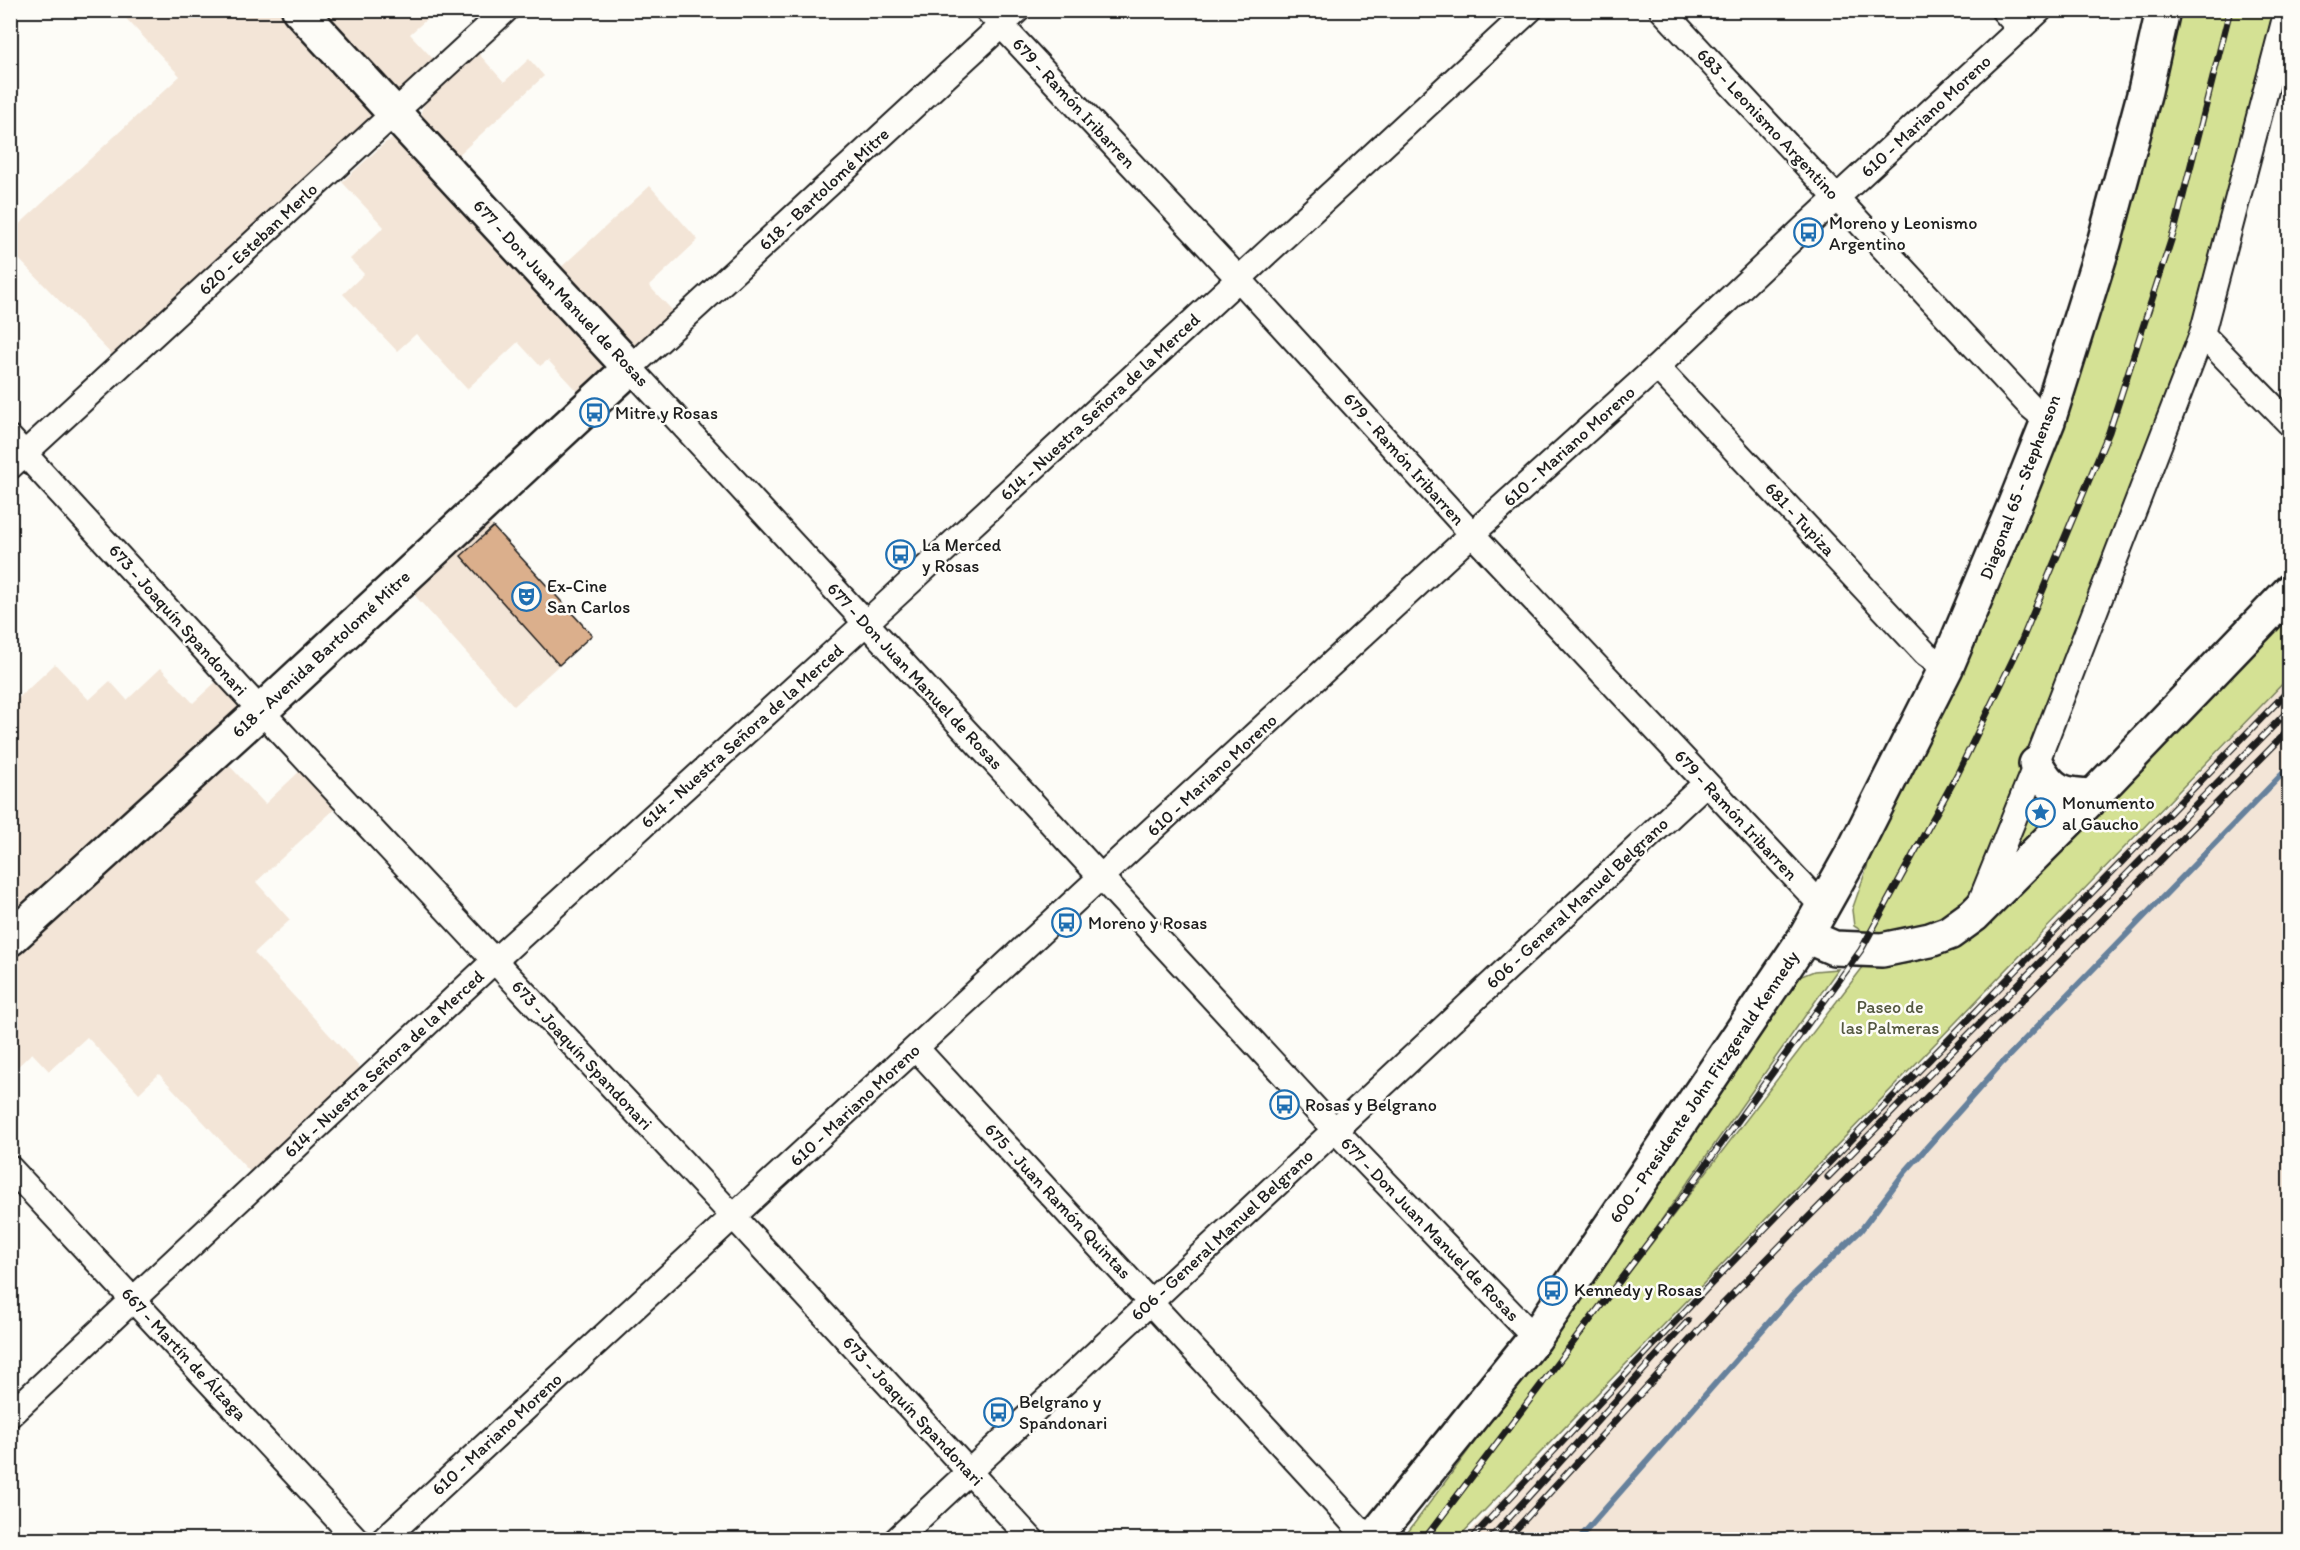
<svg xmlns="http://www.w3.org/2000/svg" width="2300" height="1550" viewBox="0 0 2300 1550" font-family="Itim,sans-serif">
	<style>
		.built { fill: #f3e5d7 }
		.green { fill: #d4e194; stroke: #787e58; stroke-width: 1.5 }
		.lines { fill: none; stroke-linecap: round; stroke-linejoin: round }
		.stream { stroke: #66819c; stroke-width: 6 }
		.building { fill: #dbaf8c; stroke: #1c1c1c; stroke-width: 1.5 }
		.street-casing { stroke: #1c1c1c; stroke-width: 28 }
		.secondary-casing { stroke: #1c1c1c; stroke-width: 38 }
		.street { stroke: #fdfcf7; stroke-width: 24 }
		.secondary { stroke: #fdfcf7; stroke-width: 33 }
		.rail-casing { stroke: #1c1c1c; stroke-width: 7 }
		.rail { stroke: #fdfcf7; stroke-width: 4.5; stroke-dasharray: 14; stroke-linecap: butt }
		.labels { text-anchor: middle; stroke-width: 5; stroke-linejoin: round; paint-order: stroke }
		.street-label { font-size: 18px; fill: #1c1c1c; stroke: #fdfcf7 }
		.poi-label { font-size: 18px; fill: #1c1c1c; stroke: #fdfcf7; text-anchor: start }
		.park-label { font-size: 18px; fill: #535740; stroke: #fdfcf7 }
	</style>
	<rect width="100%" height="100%" fill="#fdfcf7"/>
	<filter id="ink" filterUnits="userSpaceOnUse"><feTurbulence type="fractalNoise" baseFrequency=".0167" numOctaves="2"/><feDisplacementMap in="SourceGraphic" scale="12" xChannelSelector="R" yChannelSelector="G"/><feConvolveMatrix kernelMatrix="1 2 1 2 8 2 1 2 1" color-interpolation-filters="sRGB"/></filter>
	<g filter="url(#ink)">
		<path class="built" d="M 119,11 L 280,11 L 367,103 L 372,113 L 370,123 L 116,359 L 11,251 L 11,232 L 180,76 Z
			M 315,11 L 436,11 L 410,34 L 436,62 L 400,92 L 393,92 Z
			M 478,53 L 504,82 L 529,59 L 544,76 L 453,160 L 422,126 L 421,112 L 425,102 Z
			M 393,139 L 402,142 L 605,363 L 605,369 L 581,396 L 548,360 L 540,366 L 518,342 L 467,389 L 416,334 L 397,351 L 343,294 L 364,274 L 350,259 L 384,227 L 342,182 L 386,142 Z
			M 650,186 L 698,240 L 649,286 L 674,312 L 640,345 L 630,346 L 558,270 Z
			M 486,519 L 592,635 L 514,706 L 409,589 Z
			M 55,664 L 89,700 L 110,681 L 127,700 L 161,668 L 193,703 L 219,679 L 239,703 L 239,710 L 11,924 L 11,705 Z
			M 2289,677 L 2289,1539 L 1462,1540 L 2188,785 Z
			M 226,762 L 265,804 L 303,768 L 339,805 L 256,882 L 290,920 L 254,953 L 362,1070 L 251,1173 L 159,1074 L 139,1093 L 87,1037 L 49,1071 L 32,1053 L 13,1071 L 11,1069 L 11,960 Z"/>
		<path class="green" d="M 2177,11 L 2273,11 L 2259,74 L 2194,324 L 2075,640 L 1967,903 L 1933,924 L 1908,934 L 1865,933 L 1854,926 L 1852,910 L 1880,830 L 1954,676 Z
			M 2289,618 L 2289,677 L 1457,1539 L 1425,1540 L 1863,967 C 1878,966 1894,966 1909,963 C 1942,958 1973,935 1998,914 Z
			M 2038,790 L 2065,806 L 2011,860 Z
			M 1838,969 L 1607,1297 L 1421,1539 L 1402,1540 L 1546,1346 L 1794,979 L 1814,971 Z"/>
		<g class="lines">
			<path class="stream" d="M 1578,1540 L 1792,1296 L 1861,1230 L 1904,1173 L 2000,1065 L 2290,766"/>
		</g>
		<path class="building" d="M 493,527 L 592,635 L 559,665 L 461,556 Z"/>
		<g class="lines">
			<defs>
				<path id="street" d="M 987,10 L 1239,279 L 1472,534 L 1823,907
					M 1018,10 L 630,368 L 1334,1129 L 1535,1338
					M 1662,10 L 2030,406 L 2048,421
					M 2003,10 L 2020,29
					M 2202,334 L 2290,424
					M 1657,367 L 1926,654 L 1946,668
					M 10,438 L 261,711 L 734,1217 L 1032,1540
					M 10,467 L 506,10
					M 1979,905 L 2036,764 L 2202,334 L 2287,10
					M 916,1048 L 1369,1540
					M 10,1168 L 357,1540
					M 10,1415 L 494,961 L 867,622 L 1530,10
					M 383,1540 L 1472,534 L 1657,367 L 1804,228 L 2040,10
					M 896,1540 L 1706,783"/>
				<path id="secondary" d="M 2036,764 C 2051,792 2063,795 2093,796
					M 1806,936 L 1834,948 L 1882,950 L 1930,940 L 1949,933 L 1974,915 L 2093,796 L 2290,591
					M 10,939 L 261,711 L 630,368 L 299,10
					M 1372,1540 L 1535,1338 L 1806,936 L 1851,856 L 1946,668 L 2015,504 L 2048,421 L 2104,243 L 2145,91 L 2163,10"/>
			</defs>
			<use href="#street" class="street-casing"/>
			<use href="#secondary" class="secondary-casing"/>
			<use href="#street" class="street"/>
			<use href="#secondary" class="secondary"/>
			<defs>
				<path id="rail" d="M 1828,1177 L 2290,709
					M 1424,1540 L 1682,1198 L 1861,950 L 1958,773 L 2019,647 L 2109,432 L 2175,228 L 2230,10
					M 1470,1540 L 1706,1289 L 2290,689
					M 1489,1540 L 1688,1321
					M 1506,1540 L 1722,1305 L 2290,729"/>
			</defs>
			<use href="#rail" class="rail-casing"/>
			<use href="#rail" class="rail"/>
		</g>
	</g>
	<defs>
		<symbol id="bus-ring" viewBox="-11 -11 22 22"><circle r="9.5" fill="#fdfcf7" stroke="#1f6fb2" stroke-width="1.5"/><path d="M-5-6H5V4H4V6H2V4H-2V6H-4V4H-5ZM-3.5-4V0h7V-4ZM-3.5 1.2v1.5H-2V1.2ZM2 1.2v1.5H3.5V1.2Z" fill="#1f6fb2"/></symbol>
		<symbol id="theatre-ring" viewBox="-11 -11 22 22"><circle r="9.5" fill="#fdfcf7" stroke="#1f6fb2" stroke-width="1.5"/><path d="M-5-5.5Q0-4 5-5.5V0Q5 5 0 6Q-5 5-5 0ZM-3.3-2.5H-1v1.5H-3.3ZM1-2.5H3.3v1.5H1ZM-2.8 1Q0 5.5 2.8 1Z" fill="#1f6fb2"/></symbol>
		<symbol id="sight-ring" viewBox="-11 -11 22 22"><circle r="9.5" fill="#fdfcf7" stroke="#1f6fb2" stroke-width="1.5"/><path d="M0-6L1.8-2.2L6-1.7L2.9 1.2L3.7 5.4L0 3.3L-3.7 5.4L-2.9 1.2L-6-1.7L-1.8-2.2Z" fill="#1f6fb2"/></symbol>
	</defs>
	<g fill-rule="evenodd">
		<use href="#bus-ring" x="1792" y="216" width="33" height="33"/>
		<use href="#bus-ring" x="578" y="396" width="33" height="33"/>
		<use href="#bus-ring" x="884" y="538" width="33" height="33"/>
		<use href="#theatre-ring" x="510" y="580" width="33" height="33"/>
		<use href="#sight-ring" x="2024" y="796" width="33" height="33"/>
		<use href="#bus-ring" x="1050" y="906" width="33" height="33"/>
		<use href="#bus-ring" x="1268" y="1088" width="33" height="33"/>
		<use href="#bus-ring" x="1536" y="1274" width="33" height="33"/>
		<use href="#bus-ring" x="982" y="1396" width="33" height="33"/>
	</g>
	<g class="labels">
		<g class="street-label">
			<text transform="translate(1074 103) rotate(47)" y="6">679 - Ramón Iribarren</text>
			<text transform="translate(1926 116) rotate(-43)" y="6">610 - Mariano Moreno</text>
			<text transform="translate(1768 124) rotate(47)" y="6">683 - Leonismo Argentino</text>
			<text transform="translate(824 189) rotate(-43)" y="6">618 - Bartolomé Mitre</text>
			<text transform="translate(258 239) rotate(-43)" y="6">620 - Esteban Merlo</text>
			<text transform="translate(561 293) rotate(47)" y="6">677 - Don Juan Manuel de Rosas</text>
			<text transform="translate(1100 407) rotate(-43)" y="6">614 - Nuestra Señora de la Merced</text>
			<text transform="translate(1569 446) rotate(-42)" y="6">610 - Mariano Moreno</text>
			<text transform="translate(1404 459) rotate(48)" y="6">679 - Ramón Iribarren</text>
			<text transform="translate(2020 487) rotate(-69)" y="6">Diagonal 65 - Stephenson</text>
			<text transform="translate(1800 519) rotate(47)" y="6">681 - Tupiza</text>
			<text transform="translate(178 620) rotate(48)" y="6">673 - Joaquín Spandonari</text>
			<text transform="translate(321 654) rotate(-43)" y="6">618 - Avenida Bartolomé Mitre</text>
			<text transform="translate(915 676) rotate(47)" y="6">677 - Don Juan Manuel de Rosas</text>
			<text transform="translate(742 736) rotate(-42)" y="6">614 - Nuestra Señora de la Merced</text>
			<text transform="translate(1212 775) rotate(-43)" y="6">610 - Mariano Moreno</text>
			<text transform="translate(1736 815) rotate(47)" y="6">679 - Ramón Iribarren</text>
			<text transform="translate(1577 903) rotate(-43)" y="6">606 - General Manuel Belgrano</text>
			<text transform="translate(582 1055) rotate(47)" y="6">673 - Joaquín Spandonari</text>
			<text transform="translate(384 1064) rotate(-43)" y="6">614 - Nuestra Señora de la Merced</text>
			<text transform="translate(1704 1087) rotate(-56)" y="6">600 - Presidente John Fitzgerald Kennedy</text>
			<text transform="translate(855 1105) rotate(-43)" y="6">610 - Mariano Moreno</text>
			<text transform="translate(1058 1201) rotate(47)" y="6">675 - Juan Ramón Quintas</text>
			<text transform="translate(1430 1229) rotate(46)" y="6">677 - Don Juan Manuel de Rosas</text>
			<text transform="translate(1222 1235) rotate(-43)" y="6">606 - General Manuel Belgrano</text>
			<text transform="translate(184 1354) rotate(47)" y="6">667 - Martín de Álzaga</text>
			<text transform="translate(913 1411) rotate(47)" y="6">673 - Joaquín Spandonari</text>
			<text transform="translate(497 1434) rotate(-43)" y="6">610 - Mariano Moreno</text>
		</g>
		<g class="poi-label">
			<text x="1829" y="229">Moreno y Leonismo<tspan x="1829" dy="21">Argentino</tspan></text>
			<text x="615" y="419">Mitre y Rosas</text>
			<text x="922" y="551">La Merced<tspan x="922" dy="21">y Rosas</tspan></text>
			<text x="547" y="592">Ex-Cine<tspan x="547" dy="21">San Carlos</tspan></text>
			<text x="2062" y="809">Monumento<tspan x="2062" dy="21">al Gaucho</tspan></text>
			<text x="1088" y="929">Moreno y Rosas</text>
			<text x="1305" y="1111">Rosas y Belgrano</text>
			<text x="1574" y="1296">Kennedy y Rosas</text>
			<text x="1019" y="1408">Belgrano y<tspan x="1019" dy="21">Spandonari</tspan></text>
		</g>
		<g class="park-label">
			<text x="1890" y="1013">Paseo de<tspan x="1890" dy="21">las Palmeras</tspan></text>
		</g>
	</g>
	<rect width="2300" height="1550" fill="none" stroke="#fdfcf7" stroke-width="36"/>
	<rect x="18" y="18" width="2264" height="1514" fill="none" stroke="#1c1c1c" stroke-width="2" filter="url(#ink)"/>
</svg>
